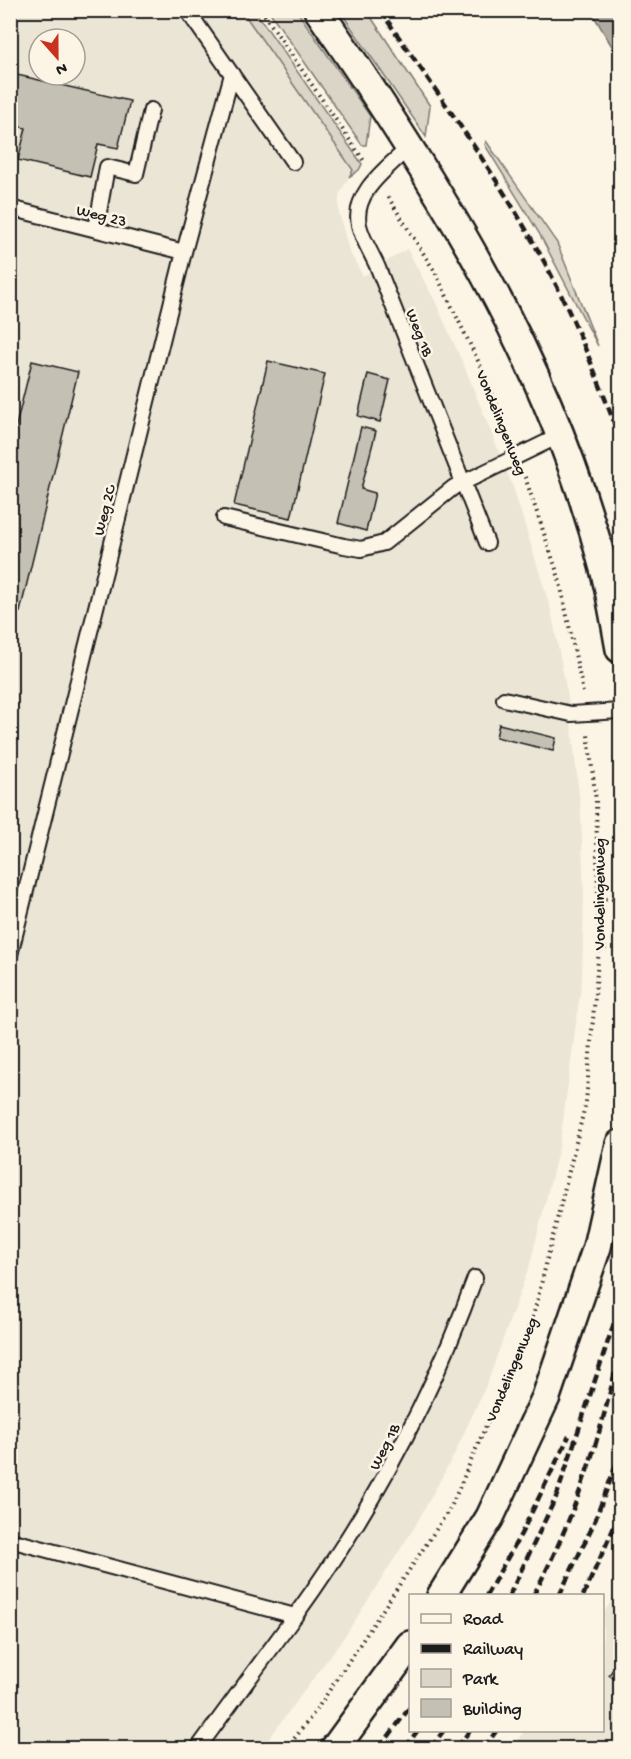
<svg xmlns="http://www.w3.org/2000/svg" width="631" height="1759" viewBox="0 0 631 1759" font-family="'Gochi Hand',sans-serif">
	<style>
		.built { fill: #ebe5d6; fill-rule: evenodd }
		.green { fill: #dbd5c8; stroke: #7c7872; stroke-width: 1.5 }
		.water { fill: #b0aba1; stroke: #75726c; stroke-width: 1.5 }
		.building { fill: #c4c0b3; stroke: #1c1c1c; stroke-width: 1.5 }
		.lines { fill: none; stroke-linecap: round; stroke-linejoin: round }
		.lane-casing { stroke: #1c1c1c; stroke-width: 18 }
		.street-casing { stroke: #1c1c1c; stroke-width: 32 }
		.path { stroke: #1c1c1c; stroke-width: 4; stroke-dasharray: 1.5 4.5; stroke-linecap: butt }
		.lane { stroke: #fcf5e5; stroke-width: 14 }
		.street { stroke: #fcf5e5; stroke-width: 27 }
		.rail { stroke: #1c1c1c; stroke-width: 4.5; stroke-dasharray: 9 4.5; stroke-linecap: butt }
		.labels { text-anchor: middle; stroke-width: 5; stroke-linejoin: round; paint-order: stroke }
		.street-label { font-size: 16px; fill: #1c1c1c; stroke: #fcf5e5 }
	</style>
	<rect width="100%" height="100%" fill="#fcf5e5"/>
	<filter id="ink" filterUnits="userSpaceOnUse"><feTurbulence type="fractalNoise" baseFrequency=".0167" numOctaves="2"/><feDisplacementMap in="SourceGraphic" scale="12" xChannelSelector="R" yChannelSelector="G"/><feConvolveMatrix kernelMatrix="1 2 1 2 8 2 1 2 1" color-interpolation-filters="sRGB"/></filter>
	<g filter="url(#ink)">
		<path class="built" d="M 11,11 L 242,11 L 353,170 L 339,195 L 339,213 L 349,251 L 363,276 L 407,249 L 434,299 L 468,375 L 513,487 L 551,610 L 569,703 L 581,813 L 584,895 L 582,979 L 560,1143 L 530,1264 L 488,1381 L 454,1455 L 414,1528 L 347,1633 L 262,1748 L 11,1748 ZM 39,39 L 75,39 L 75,75 L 39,75 Z
			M 620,1587 L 620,1748 L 512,1748 L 524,1731 L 602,1730 L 603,1614 Z"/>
		<path class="green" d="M 242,11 L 255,11 L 362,164 L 359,170 L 349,177 L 353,170 Z
			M 269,11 L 297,11 L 370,116 L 366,145 L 362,145 Z
			M 340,11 L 367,11 L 430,106 L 426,137 Z
			M 486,141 L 557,243 L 598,346 L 539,233 L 485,145 Z"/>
		<path class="water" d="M 591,11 L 620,11 L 620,60 Z"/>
		<path class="building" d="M 13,74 L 130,101 L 118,148 L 98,144 L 90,177 L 18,160 L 26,128 L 10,125 Z
			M 32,361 L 78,372 L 20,612 L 10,610 L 10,450 Z
			M 268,361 L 325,374 L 291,518 L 234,505 Z
			M 368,374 L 390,380 L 380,422 L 358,416 Z
			M 361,427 L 376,431 L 361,489 L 375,493 L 366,531 L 338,523 Z
			M 499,724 L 556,738 L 553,751 L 496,737 Z
			M 620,1659 L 620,1683 L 609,1675 Z"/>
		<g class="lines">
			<defs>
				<path id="lane" d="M 187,10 L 293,162
					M 409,147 C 388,168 352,192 359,225 C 362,239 372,254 378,268 L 487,543
					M 10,208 L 184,252
					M 96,229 L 107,167 L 136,174 L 151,110
					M 224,518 L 344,546 L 361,549 L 384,543 L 454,487 L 561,435
					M 504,699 L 571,714 L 620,711
					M 10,955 L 184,252 L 232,74
					M 10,1540 L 295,1616 C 371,1511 431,1400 475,1278
					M 198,1748 L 295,1616"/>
				<path id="street" d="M 318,10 C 438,184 551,363 604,569 C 611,595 615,622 620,649
					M 441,1596 L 490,1517 L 546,1397 L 597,1247 L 620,1144
					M 335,1748 L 410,1645"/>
			</defs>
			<use href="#lane" class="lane-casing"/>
			<use href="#street" class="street-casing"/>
			<path class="path" d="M 261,10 L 364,161
				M 388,197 L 435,272 L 482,369 L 510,436
				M 525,477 L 559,578 L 583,692
				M 599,899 L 620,899
				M 599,948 L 620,948
				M 287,1748 L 315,1712 L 451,1507 L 533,1317 L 586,1102 L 599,948 L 596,801 L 588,735"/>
			<use href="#lane" class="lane"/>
			<use href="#street" class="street"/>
			<path class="rail" d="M 380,10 C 438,94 499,177 547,267 C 576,322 599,381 620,439
				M 486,1596 L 521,1534 L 569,1436
				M 509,1596 L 557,1495 L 620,1305
				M 533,1596 C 575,1518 601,1436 620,1350
				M 559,1596 L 593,1525 L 620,1455
				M 583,1596 L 620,1514
				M 380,1748 L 410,1707
				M 405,1748 L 418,1730
				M 431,1748 L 444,1730
				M 457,1748 L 470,1730
				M 484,1748 L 497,1730"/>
		</g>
	</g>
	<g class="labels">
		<g class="street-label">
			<text transform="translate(102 214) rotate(14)" y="6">Weg 23</text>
			<text transform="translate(421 332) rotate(68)" y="6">Weg 1B</text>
			<text transform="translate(503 422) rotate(68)" y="6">Vondelingenweg</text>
			<text transform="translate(103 510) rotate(-76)" y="6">Weg 2C</text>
			<text transform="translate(598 894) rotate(-90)" y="6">Vondelingenweg</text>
			<text transform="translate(510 1369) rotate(-67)" y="6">Vondelingenweg</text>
			<text transform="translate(383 1446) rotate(-63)" y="6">Weg 1B</text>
		</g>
	</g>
	<rect width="631" height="1759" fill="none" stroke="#fcf5e5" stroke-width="36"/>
	<rect x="18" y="18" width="595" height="1723" fill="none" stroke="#1c1c1c" stroke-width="2" filter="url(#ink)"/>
	<rect x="409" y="1594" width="195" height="138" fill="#fcf5e5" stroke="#a29e95" stroke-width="1.5"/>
	<rect x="421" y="1614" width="30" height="9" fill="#fcf5e5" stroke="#a29e95" stroke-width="1.5"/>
	<text x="463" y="1624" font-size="18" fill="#1c1c1c">Road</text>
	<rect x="421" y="1644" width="30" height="9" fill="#1c1c1c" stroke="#a29e95" stroke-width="1.5"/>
	<text x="463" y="1654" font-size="18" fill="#1c1c1c">Railway</text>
	<rect x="421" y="1669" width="30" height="18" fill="#dbd5c8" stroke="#a29e95" stroke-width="1.5"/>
	<text x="463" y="1684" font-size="18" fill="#1c1c1c">Park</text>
	<rect x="421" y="1699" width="30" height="18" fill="#c4c0b3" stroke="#a29e95" stroke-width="1.5"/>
	<text x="463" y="1714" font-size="18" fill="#1c1c1c">Building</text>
	<g transform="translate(57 57) rotate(159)"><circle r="28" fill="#fcf5e5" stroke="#a29e95" stroke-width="1.5"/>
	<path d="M0-4.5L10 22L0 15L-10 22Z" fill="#c8321e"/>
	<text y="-9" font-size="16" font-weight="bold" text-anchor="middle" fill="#1c1c1c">N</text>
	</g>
</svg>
